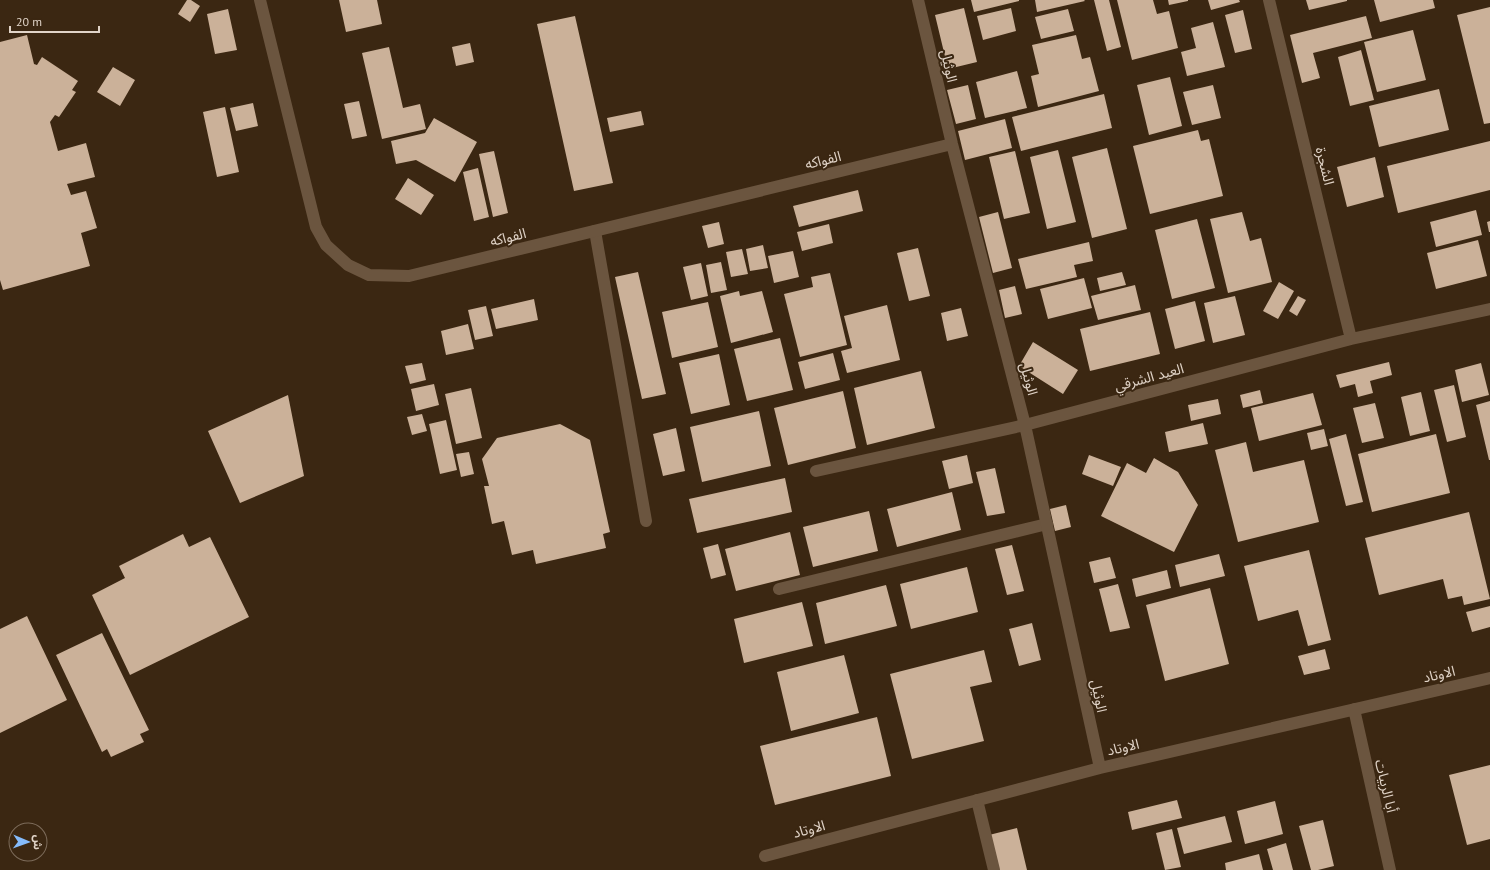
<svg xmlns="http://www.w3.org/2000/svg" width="1490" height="870" viewBox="0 0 1490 870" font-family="'PT Sans','Noto Sans Arabic',sans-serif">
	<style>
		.building { fill: #cbb199 }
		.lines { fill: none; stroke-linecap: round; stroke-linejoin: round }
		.lane { stroke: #6b553f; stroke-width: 12 }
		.street { stroke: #6b553f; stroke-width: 12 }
		.labels { text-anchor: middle; stroke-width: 4; stroke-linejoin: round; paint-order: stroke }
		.street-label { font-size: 14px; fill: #e1d4c8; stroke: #3b2712 }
	</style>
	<rect width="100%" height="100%" fill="#3b2712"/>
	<path class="building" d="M 187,0 L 191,0 L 200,6 L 190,22 L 178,14 Z
		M 339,0 L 377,0 L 382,24 L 346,32 Z
		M 971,0 L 1019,0 L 1019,1 L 974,12 Z
		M 1035,0 L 1084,0 L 1085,1 L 1037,12 Z
		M 1094,0 L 1109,0 L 1121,47 L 1107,51 Z
		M 1117,0 L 1153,0 L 1157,14 L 1169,11 L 1178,48 L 1132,60 Z
		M 1168,0 L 1188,0 L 1188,1 L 1169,5 Z
		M 1208,0 L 1239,0 L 1240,2 L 1211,10 Z
		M 1306,0 L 1347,0 L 1347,1 L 1309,10 Z
		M 1374,0 L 1433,0 L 1435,8 L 1380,22 Z
		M 1490,7 L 1490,123 L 1484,124 L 1457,15 Z
		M 964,8 L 977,62 L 948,69 L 935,15 Z
		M 1011,8 L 1016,31 L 983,40 L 977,16 Z
		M 228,9 L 237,50 L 215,54 L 207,14 Z
		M 1068,9 L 1074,31 L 1041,39 L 1035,17 Z
		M 1243,10 L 1252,49 L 1235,53 L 1225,15 Z
		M 575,16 L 613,183 L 574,191 L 537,24 Z
		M 1366,16 L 1372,38 L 1313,53 L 1320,78 L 1302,83 L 1290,35 Z
		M 1213,22 L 1225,67 L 1187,76 L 1181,52 L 1196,48 L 1191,28 Z
		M 1413,30 L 1426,80 L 1377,92 L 1364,42 Z
		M 27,35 L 34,64 L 37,65 L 42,57 L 78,81 L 72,90 L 76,92 L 59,117 L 55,115 L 50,122 L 58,151 L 86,143 L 95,177 L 67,184 L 71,195 L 86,191 L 97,228 L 81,233 L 90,266 L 3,290 L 0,280 L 0,42 Z
		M 1076,35 L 1082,59 L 1090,57 L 1099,91 L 1038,107 L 1031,76 L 1039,74 L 1032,45 Z
		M 470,43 L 474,62 L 456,66 L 452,47 Z
		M 389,47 L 403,108 L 420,104 L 426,129 L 382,139 L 362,53 Z
		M 1361,50 L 1374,100 L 1350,106 L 1338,57 Z
		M 113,67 L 135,80 L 120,106 L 97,92 Z
		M 1017,71 L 1027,108 L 985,118 L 976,82 Z
		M 1170,77 L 1182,126 L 1149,135 L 1137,85 Z
		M 968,85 L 976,119 L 956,124 L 947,90 Z
		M 1213,85 L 1221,118 L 1192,125 L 1183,92 Z
		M 1439,89 L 1449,130 L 1379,147 L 1369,106 Z
		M 1104,94 L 1112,128 L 1021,151 L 1012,117 Z
		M 359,101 L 367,136 L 352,139 L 344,104 Z
		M 253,103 L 258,126 L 236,131 L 230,108 Z
		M 225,107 L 239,172 L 217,177 L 203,112 Z
		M 641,111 L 644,125 L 610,132 L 607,118 Z
		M 434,118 L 477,142 L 455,182 L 416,160 L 396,164 L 391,141 L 425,133 Z
		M 1005,119 L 1012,148 L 965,160 L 958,131 Z
		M 1198,130 L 1201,141 L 1209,139 L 1223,196 L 1150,214 L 1133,146 Z
		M 1490,141 L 1490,190 L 1398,213 L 1387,166 Z
		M 1107,148 L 1127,229 L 1092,238 L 1072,157 Z
		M 1058,150 L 1076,222 L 1047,229 L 1030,157 Z
		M 494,151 L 508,213 L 493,217 L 479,154 Z
		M 1015,151 L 1030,213 L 1004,219 L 989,157 Z
		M 1375,157 L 1384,197 L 1347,207 L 1337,167 Z
		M 478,168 L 489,217 L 474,221 L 463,172 Z
		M 408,178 L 434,195 L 421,215 L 395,199 Z
		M 858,190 L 863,211 L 799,227 L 793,206 Z
		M 1476,210 L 1482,235 L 1436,247 L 1430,222 Z
		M 998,212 L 1012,268 L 993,273 L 979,217 Z
		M 1242,212 L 1250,241 L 1261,238 L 1272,282 L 1228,293 L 1210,219 Z
		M 1197,219 L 1215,288 L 1172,299 L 1155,230 Z
		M 1490,221 L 1490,232 L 1489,232 L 1487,222 Z
		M 719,222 L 724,244 L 708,248 L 702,226 Z
		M 829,224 L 833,243 L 802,251 L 797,232 Z
		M 1478,240 L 1487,276 L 1436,289 L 1427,253 Z
		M 1089,242 L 1093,261 L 1074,265 L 1077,277 L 1026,289 L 1018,259 Z
		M 763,245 L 768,268 L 750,271 L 746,249 Z
		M 918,248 L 930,296 L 909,301 L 897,253 Z
		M 742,249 L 748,274 L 731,277 L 726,252 Z
		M 793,251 L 799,277 L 774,283 L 768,256 Z
		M 721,262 L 727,290 L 711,293 L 706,265 Z
		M 701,263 L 708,296 L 691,300 L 683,267 Z
		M 638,272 L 666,394 L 642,399 L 615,277 Z
		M 1122,272 L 1126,285 L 1100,291 L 1097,278 Z
		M 830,273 L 847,345 L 800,357 L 784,294 L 813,287 L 811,277 Z
		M 1084,278 L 1092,308 L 1048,319 L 1040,289 Z
		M 1279,282 L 1294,291 L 1278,319 L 1263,311 Z
		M 1135,285 L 1141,310 L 1098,320 L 1091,296 Z
		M 1015,286 L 1022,314 L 1005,318 L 999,290 Z
		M 739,291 L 740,296 L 762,291 L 773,332 L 731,343 L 720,296 Z
		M 1235,296 L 1245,335 L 1213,343 L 1204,303 Z
		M 1298,296 L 1306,300 L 1297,316 L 1289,311 Z
		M 534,299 L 538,320 L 496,329 L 491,309 Z
		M 1195,301 L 1205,341 L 1175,349 L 1165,309 Z
		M 708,302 L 718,347 L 672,358 L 662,312 Z
		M 887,305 L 900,360 L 847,373 L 841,351 L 852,348 L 844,316 Z
		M 486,306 L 493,336 L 475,340 L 468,310 Z
		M 961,308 L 968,336 L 947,341 L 941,313 Z
		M 1150,312 L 1160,354 L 1090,371 L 1080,329 Z
		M 468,324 L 474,349 L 446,355 L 441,331 Z
		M 780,338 L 793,390 L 747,401 L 734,349 Z
		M 1033,342 L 1078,370 L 1063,394 L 1019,366 Z
		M 833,353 L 840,380 L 805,389 L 798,362 Z
		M 719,354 L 730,405 L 691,414 L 679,363 Z
		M 1389,362 L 1392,375 L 1370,381 L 1373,393 L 1358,397 L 1355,384 L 1340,388 L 1336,375 Z
		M 422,363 L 426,380 L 410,384 L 405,366 Z
		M 1481,363 L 1489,395 L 1462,402 L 1455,370 Z
		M 921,371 L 935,428 L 867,445 L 854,388 Z
		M 434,384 L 439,405 L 416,411 L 411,389 Z
		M 1454,385 L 1466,437 L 1447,442 L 1434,390 Z
		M 471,388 L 482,438 L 456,444 L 445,394 Z
		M 1260,390 L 1263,403 L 1243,408 L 1240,395 Z
		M 843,391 L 856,448 L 788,465 L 774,408 Z
		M 1421,392 L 1430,431 L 1410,436 L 1401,397 Z
		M 1313,393 L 1322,425 L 1259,441 L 1251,408 Z
		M 288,395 L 304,476 L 240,503 L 208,431 Z
		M 1218,399 L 1221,414 L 1191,421 L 1188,405 Z
		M 1490,401 L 1490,460 L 1489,460 L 1476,405 Z
		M 1375,403 L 1384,438 L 1362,443 L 1353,408 Z
		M 759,411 L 771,466 L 702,482 L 690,427 Z
		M 422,414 L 427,431 L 412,435 L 407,417 Z
		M 446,420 L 457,470 L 440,474 L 429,424 Z
		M 1203,423 L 1208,444 L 1169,452 L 1165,432 Z
		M 560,424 L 590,440 L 610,532 L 603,534 L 606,548 L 536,564 L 533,550 L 512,555 L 504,521 L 492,524 L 484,486 L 489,486 L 482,459 L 497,438 Z
		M 676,428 L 685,471 L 663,476 L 653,434 Z
		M 1324,429 L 1328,446 L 1311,450 L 1307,433 Z
		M 1346,434 L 1363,502 L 1346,506 L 1329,439 Z
		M 1436,434 L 1450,493 L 1372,512 L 1358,454 Z
		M 1246,442 L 1253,472 L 1304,460 L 1319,522 L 1238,542 L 1215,450 Z
		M 469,452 L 474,474 L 461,477 L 456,454 Z
		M 967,455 L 973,483 L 949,489 L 942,461 Z
		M 1089,455 L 1121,467 L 1113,486 L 1082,474 Z
		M 1154,458 L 1178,472 L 1198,505 L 1174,552 L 1101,516 L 1127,463 L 1146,473 Z
		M 995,468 L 1005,513 L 987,516 L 976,472 Z
		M 785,478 L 792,512 L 697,533 L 689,499 Z
		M 952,492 L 961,530 L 897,547 L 887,509 Z
		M 1066,505 L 1071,527 L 1055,531 L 1050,509 Z
		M 869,511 L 878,551 L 813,567 L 803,527 Z
		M 1469,512 L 1490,599 L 1464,605 L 1462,596 L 1448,599 L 1443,579 L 1379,595 L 1365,538 Z
		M 790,532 L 800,575 L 736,591 L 725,549 Z
		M 183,534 L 189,547 L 210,537 L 249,617 L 130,675 L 92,595 L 125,578 L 119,566 Z
		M 718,544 L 726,575 L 711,579 L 703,548 Z
		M 1012,545 L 1024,591 L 1007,595 L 995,549 Z
		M 1309,550 L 1331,640 L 1308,646 L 1298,610 L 1258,621 L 1244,566 Z
		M 1219,554 L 1225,576 L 1180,587 L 1175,565 Z
		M 1110,557 L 1116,578 L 1094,583 L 1089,562 Z
		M 967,567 L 978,612 L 911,629 L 900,584 Z
		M 1167,570 L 1171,588 L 1136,597 L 1132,579 Z
		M 1118,584 L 1130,628 L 1110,632 L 1099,589 Z
		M 886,585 L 897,626 L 825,644 L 816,603 Z
		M 1210,588 L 1229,664 L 1165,681 L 1146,605 Z
		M 802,602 L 813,646 L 744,663 L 734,619 Z
		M 1490,606 L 1490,627 L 1472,632 L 1466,612 Z
		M 27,616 L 67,700 L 0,733 L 0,629 Z
		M 1032,623 L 1041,660 L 1019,666 L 1009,629 Z
		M 102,633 L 149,730 L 140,734 L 144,742 L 111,757 L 107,749 L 102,752 L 56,655 Z
		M 1325,649 L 1330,669 L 1304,675 L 1298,656 Z
		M 984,650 L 992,682 L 970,687 L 984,741 L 912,759 L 890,674 Z
		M 844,655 L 859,713 L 791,731 L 777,672 Z
		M 877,717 L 891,776 L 775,805 L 760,746 Z
		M 1490,765 L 1490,839 L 1467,845 L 1449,775 Z
		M 1177,800 L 1182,818 L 1132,830 L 1128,812 Z
		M 1275,801 L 1283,834 L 1245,844 L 1237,811 Z
		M 1225,816 L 1232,842 L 1184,854 L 1177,828 Z
		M 1323,820 L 1334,866 L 1318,870 L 1311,870 L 1299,826 Z
		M 1017,828 L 1027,870 L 998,870 L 989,835 Z
		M 1172,829 L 1181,867 L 1165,870 L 1156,833 Z
		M 1286,843 L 1293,870 L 1273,870 L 1267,849 Z
		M 1259,854 L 1263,870 L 1226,870 L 1225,863 Z"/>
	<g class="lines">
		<path class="lane" d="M 595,231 L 646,521
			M 779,589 L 1047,524
			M 977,800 L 994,870"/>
		<path class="street" d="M 260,0 L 316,227 L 326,245 L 348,265 L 369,275 L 409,276 L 952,144
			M 918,0 L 952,144 L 1025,425 L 1100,768
			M 1269,0 L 1351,339
			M 816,471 L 1025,425 L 1351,339 L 1490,309
			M 1354,709 L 1390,870
			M 765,856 L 1100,768 L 1490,678"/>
	</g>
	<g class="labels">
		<g class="street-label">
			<text transform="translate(949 66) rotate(77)" y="5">الوثيل</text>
			<text transform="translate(823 160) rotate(-14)" y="5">الفواكه</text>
			<text transform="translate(1325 166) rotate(76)" y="5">الشجرة</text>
			<text transform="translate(508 237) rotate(-14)" y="5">الفواكه</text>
			<text transform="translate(1149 377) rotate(-15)" y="5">العيد الشرقي</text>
			<text transform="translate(1029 379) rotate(75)" y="5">الوثيل</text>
			<text transform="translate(1439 674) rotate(-13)" y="5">الاوتاد</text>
			<text transform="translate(1099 696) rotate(78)" y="5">الوثيل</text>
			<text transform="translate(1123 747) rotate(-13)" y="5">الاوتاد</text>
			<text transform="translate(1386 786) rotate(77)" y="5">أبا الربيات</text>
			<text transform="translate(809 829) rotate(-15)" y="5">الاوتاد</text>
		</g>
	</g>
	<g transform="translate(28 842) rotate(92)"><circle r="19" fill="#3b2712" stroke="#7d6c5b"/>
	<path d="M0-3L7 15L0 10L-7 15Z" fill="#85bbfb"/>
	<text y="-6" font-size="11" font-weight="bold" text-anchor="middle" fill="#e1d4c8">ش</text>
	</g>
	<path d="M10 26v6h89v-6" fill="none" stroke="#e1d4c8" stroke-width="2"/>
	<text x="16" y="26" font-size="12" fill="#e1d4c8" stroke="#3b2712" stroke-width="3" paint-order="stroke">20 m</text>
</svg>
